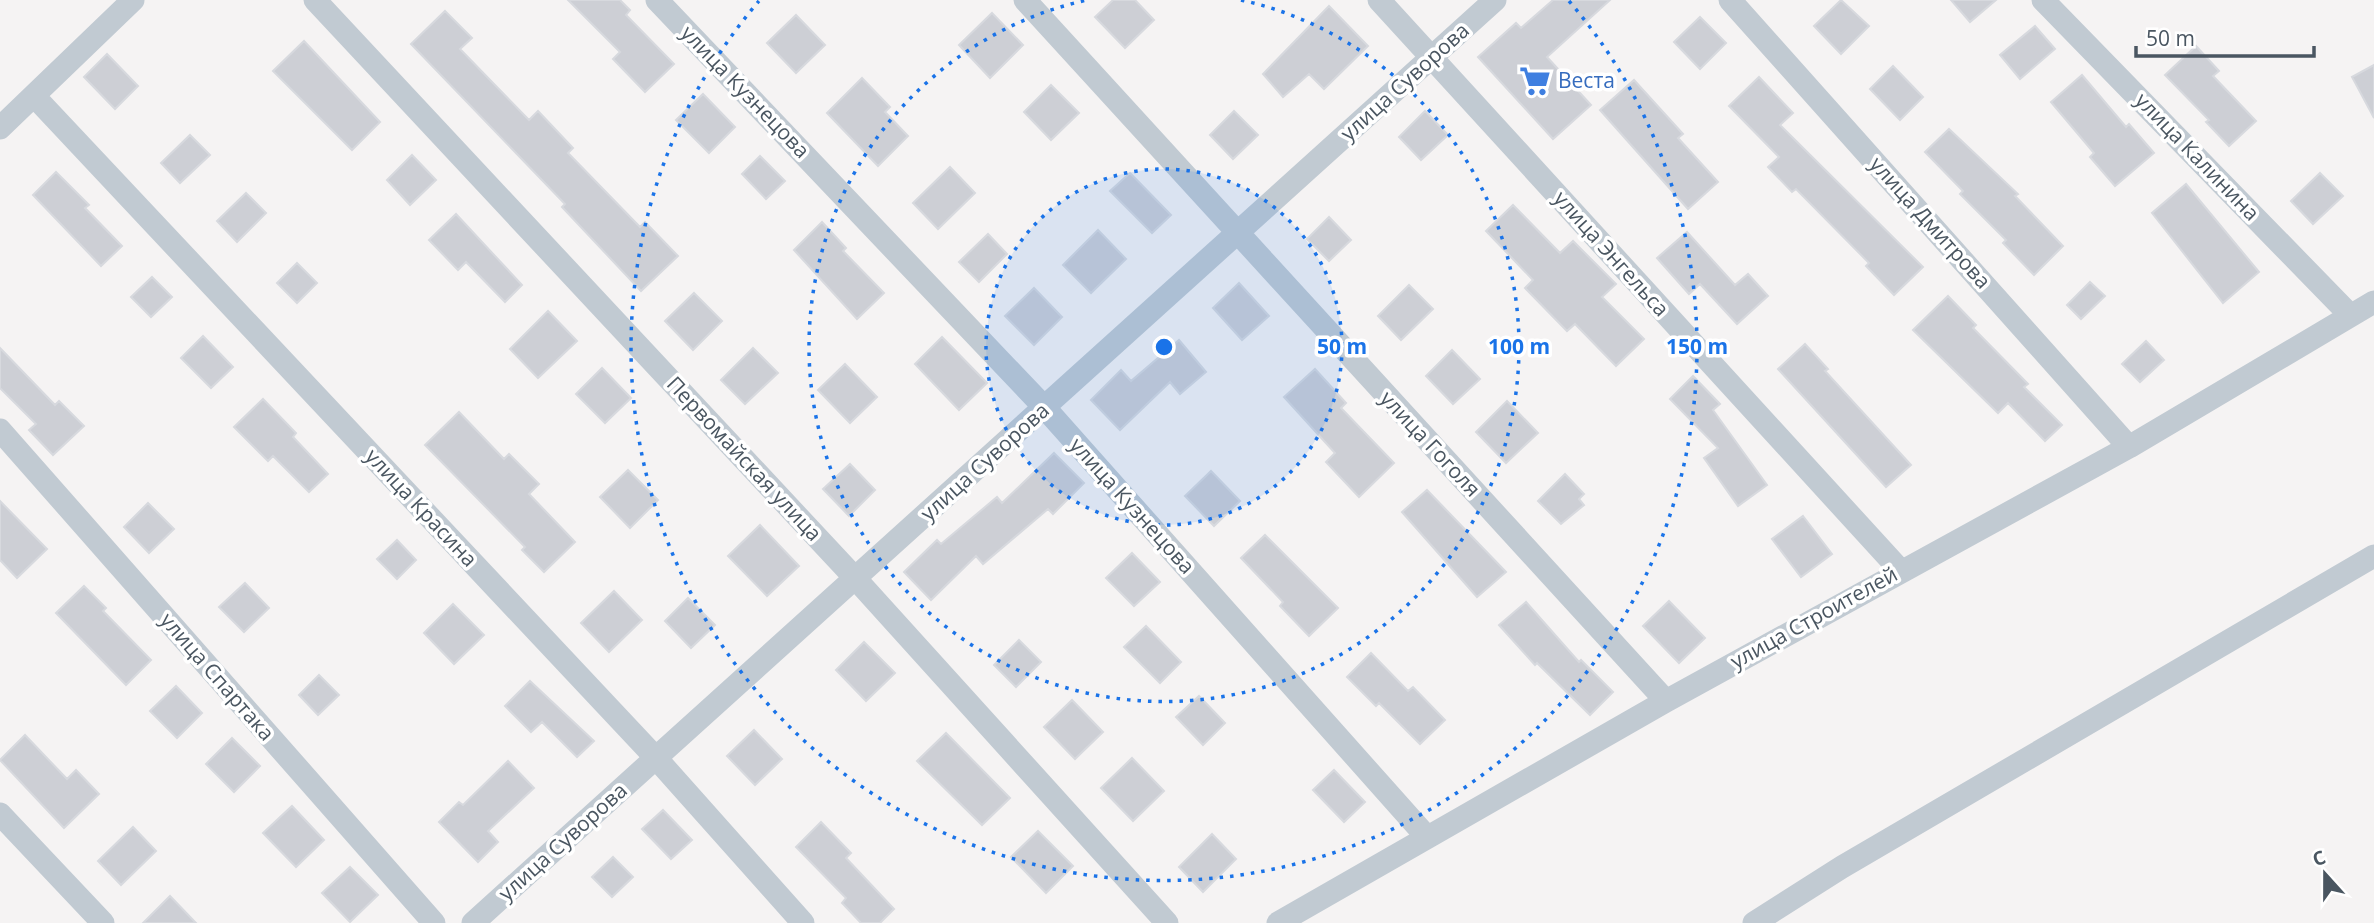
<svg xmlns="http://www.w3.org/2000/svg" width="2374" height="923" viewBox="0 0 2374 923" font-family="'Open Sans',sans-serif">
	<style>
		.building { fill: #cdcfd5; stroke: #d7d9de; stroke-width: 2 }
		.lines { fill: none; stroke-linecap: round; stroke-linejoin: round }
		.minor { stroke: #c1cad2; stroke-width: 23 }
		.ring { fill: none; stroke: #1a73e8; stroke-width: 3.5; stroke-dasharray: 3.5 7 }
		.labels { text-anchor: middle; stroke-width: 7; stroke-linejoin: round; paint-order: stroke }
		.shop-label { font-size: 21px; fill: #366cbe; stroke: #fff; text-anchor: start }
		.street-label { font-size: 21px; fill: #4a5661; stroke: #fff }
		.centre { fill: #1a73e8; stroke: #fff; stroke-width: 3.5 }
		.ring-label { font-size: 21px; text-anchor: middle; font-weight: bold; fill: #1a73e8; stroke: #fff; stroke-width: 7; stroke-linejoin: round; paint-order: stroke }
	</style>
	<rect width="100%" height="100%" fill="#f5f3f3"/>
	<path class="building" d="M 568,0 L 620,0 L 630,10 L 626,15 L 674,64 L 645,92 L 613,59 L 620,52 Z
		M 1113,0 L 1135,0 L 1154,20 L 1125,48 L 1095,17 Z
		M 1553,0 L 1610,0 L 1547,57 L 1591,105 L 1553,139 L 1478,57 L 1516,23 L 1521,28 Z
		M 1841,0 L 1869,26 L 1841,54 L 1814,26 Z
		M 1951,0 L 1996,0 L 1970,22 Z
		M 1329,6 L 1368,46 L 1324,89 L 1309,74 L 1283,97 L 1263,74 Z
		M 445,11 L 472,38 L 460,49 L 529,120 L 538,111 L 573,148 L 568,153 L 640,227 L 645,222 L 678,256 L 641,291 L 562,207 L 565,204 L 411,44 Z
		M 992,13 L 1023,45 L 990,78 L 959,45 Z
		M 796,15 L 825,45 L 796,73 L 767,43 Z
		M 1700,17 L 1726,43 L 1700,69 L 1674,42 Z
		M 2035,26 L 2055,49 L 2020,79 L 2000,55 Z
		M 304,41 L 380,122 L 352,150 L 273,71 Z
		M 2196,46 L 2219,71 L 2213,76 L 2256,121 L 2229,146 L 2206,122 L 2209,120 L 2165,75 Z
		M 107,54 L 138,86 L 115,109 L 84,77 Z
		M 2374,65 L 2374,118 L 2352,77 Z
		M 1893,66 L 1923,97 L 1900,120 L 1870,89 Z
		M 2082,75 L 2126,127 L 2129,124 L 2154,153 L 2115,186 L 2090,157 L 2094,153 L 2051,102 Z
		M 1759,77 L 1793,113 L 1780,125 L 1923,267 L 1894,295 L 1866,266 L 1869,263 L 1796,189 L 1792,192 L 1768,167 L 1779,157 L 1729,106 Z
		M 862,78 L 890,107 L 885,112 L 908,136 L 878,166 L 827,113 Z
		M 1634,80 L 1683,134 L 1678,138 L 1718,182 L 1688,209 L 1600,110 Z
		M 1051,85 L 1079,113 L 1051,140 L 1024,112 Z
		M 703,94 L 735,127 L 709,153 L 676,120 Z
		M 1234,111 L 1258,135 L 1233,159 L 1210,135 Z
		M 1425,111 L 1448,135 L 1421,160 L 1399,137 Z
		M 1949,129 L 2018,194 L 2015,196 L 2063,246 L 2034,275 L 2003,243 L 2006,240 L 1960,194 L 1963,191 L 1925,152 Z
		M 190,135 L 210,155 L 180,183 L 161,163 Z
		M 412,155 L 436,180 L 410,205 L 387,180 Z
		M 760,156 L 785,181 L 766,199 L 742,174 Z
		M 950,167 L 975,193 L 938,229 L 913,203 Z
		M 56,172 L 89,205 L 85,208 L 122,246 L 101,266 L 33,195 Z
		M 1130,173 L 1171,215 L 1152,233 L 1110,191 Z
		M 2320,173 L 2343,196 L 2313,224 L 2291,201 Z
		M 2186,184 L 2259,272 L 2223,303 L 2152,213 Z
		M 246,193 L 266,213 L 237,242 L 217,221 Z
		M 1513,205 L 1560,253 L 1573,241 L 1616,284 L 1602,297 L 1644,339 L 1616,366 L 1575,324 L 1567,331 L 1525,288 L 1533,280 L 1486,231 Z
		M 456,214 L 522,285 L 505,302 L 466,262 L 458,270 L 429,240 Z
		M 1329,217 L 1351,240 L 1329,261 L 1307,239 Z
		M 822,222 L 846,248 L 843,251 L 884,293 L 857,319 L 794,250 Z
		M 1098,230 L 1126,259 L 1091,293 L 1063,265 Z
		M 1687,232 L 1735,285 L 1748,274 L 1768,296 L 1737,324 L 1700,284 L 1689,294 L 1657,258 Z
		M 988,234 L 1007,254 L 979,282 L 959,262 Z
		M 297,263 L 317,283 L 297,303 L 277,283 Z
		M 152,277 L 172,297 L 151,317 L 131,297 Z
		M 2090,282 L 2105,296 L 2081,319 L 2067,305 Z
		M 1239,283 L 1269,316 L 1242,340 L 1213,308 Z
		M 1409,285 L 1433,309 L 1401,340 L 1378,316 Z
		M 1034,288 L 1062,317 L 1034,345 L 1005,316 Z
		M 694,293 L 722,321 L 693,350 L 665,321 Z
		M 1948,296 L 1976,325 L 1973,328 L 2028,384 L 2024,387 L 2062,425 L 2045,441 L 2008,403 L 1998,413 L 1913,330 Z
		M 548,311 L 577,341 L 538,378 L 510,349 Z
		M 203,336 L 233,367 L 211,388 L 181,358 Z
		M 942,337 L 987,383 L 959,410 L 915,364 Z
		M 1179,340 L 1206,372 L 1180,394 L 1170,382 L 1120,430 L 1091,400 L 1121,370 L 1131,381 Z
		M 2146,341 L 2164,360 L 2140,382 L 2122,364 Z
		M 1805,344 L 1828,369 L 1825,371 L 1911,465 L 1886,487 L 1778,369 Z
		M 0,348 L 55,405 L 59,401 L 84,426 L 53,455 L 29,430 L 36,424 L 0,388 Z
		M 753,348 L 778,373 L 745,404 L 721,380 Z
		M 1452,350 L 1480,379 L 1453,404 L 1426,376 Z
		M 845,364 L 877,397 L 850,423 L 818,390 Z
		M 602,368 L 631,398 L 605,423 L 576,394 Z
		M 1315,369 L 1346,403 L 1341,408 L 1394,463 L 1359,497 L 1326,462 L 1335,453 L 1284,397 Z
		M 1693,376 L 1720,404 L 1713,410 L 1767,485 L 1738,506 L 1704,458 L 1718,448 L 1670,399 Z
		M 263,399 L 296,433 L 293,437 L 328,474 L 309,492 L 273,456 L 268,461 L 234,427 Z
		M 1507,401 L 1538,433 L 1506,463 L 1476,432 Z
		M 459,412 L 504,459 L 509,454 L 539,484 L 529,494 L 575,542 L 544,572 L 522,550 L 525,547 L 425,445 Z
		M 1054,453 L 1084,483 L 1053,514 L 1048,509 L 983,564 L 976,556 L 931,600 L 904,572 L 937,540 L 941,544 L 997,497 L 1002,503 Z
		M 850,464 L 875,490 L 849,516 L 823,489 Z
		M 628,470 L 658,500 L 630,528 L 600,497 Z
		M 1211,471 L 1240,501 L 1214,526 L 1185,496 Z
		M 1565,474 L 1584,494 L 1579,499 L 1584,505 L 1561,524 L 1538,501 Z
		M 1427,490 L 1506,572 L 1477,597 L 1402,512 Z
		M 0,501 L 47,549 L 17,578 L 0,560 Z
		M 148,503 L 174,529 L 149,553 L 124,527 Z
		M 1803,516 L 1832,554 L 1801,577 L 1772,539 Z
		M 760,525 L 799,566 L 767,596 L 728,556 Z
		M 1265,535 L 1338,608 L 1309,636 L 1280,606 L 1283,602 L 1241,558 Z
		M 397,540 L 416,560 L 397,579 L 377,559 Z
		M 1132,553 L 1160,582 L 1134,606 L 1106,578 Z
		M 245,583 L 269,608 L 244,632 L 219,607 Z
		M 84,586 L 106,608 L 103,611 L 151,660 L 126,685 L 56,613 Z
		M 614,591 L 642,620 L 609,652 L 581,623 Z
		M 688,598 L 715,625 L 691,648 L 665,621 Z
		M 1669,601 L 1705,638 L 1679,663 L 1643,626 Z
		M 1526,602 L 1579,662 L 1581,660 L 1613,692 L 1590,715 L 1537,663 L 1535,665 L 1499,625 Z
		M 453,604 L 484,635 L 454,664 L 424,633 Z
		M 1146,626 L 1181,662 L 1160,683 L 1124,647 Z
		M 1019,640 L 1041,662 L 1016,687 L 994,665 Z
		M 864,642 L 895,673 L 866,701 L 836,670 Z
		M 1371,653 L 1408,691 L 1413,687 L 1445,720 L 1420,744 L 1379,703 L 1376,706 L 1347,677 Z
		M 319,675 L 339,695 L 318,715 L 299,695 Z
		M 530,681 L 594,741 L 577,757 L 542,722 L 531,732 L 505,706 Z
		M 176,686 L 202,713 L 177,738 L 150,711 Z
		M 1199,696 L 1225,723 L 1203,745 L 1176,717 Z
		M 1072,700 L 1103,732 L 1075,759 L 1044,727 Z
		M 754,730 L 782,759 L 755,785 L 727,756 Z
		M 946,733 L 1010,798 L 982,825 L 917,761 Z
		M 25,735 L 67,779 L 76,770 L 99,794 L 64,828 L 0,760 Z
		M 232,738 L 260,766 L 234,792 L 206,764 Z
		M 1132,758 L 1164,791 L 1133,821 L 1101,788 Z
		M 508,761 L 534,788 L 488,831 L 498,842 L 478,862 L 439,822 L 459,802 L 463,805 Z
		M 1334,770 L 1365,802 L 1344,822 L 1313,790 Z
		M 292,806 L 324,840 L 296,867 L 263,833 Z
		M 663,810 L 692,840 L 671,859 L 642,829 Z
		M 821,822 L 851,853 L 846,858 L 894,909 L 880,923 L 861,923 L 842,903 L 846,898 L 796,847 Z
		M 133,827 L 156,851 L 121,885 L 98,861 Z
		M 1038,831 L 1073,866 L 1046,893 L 1011,857 Z
		M 1212,834 L 1236,859 L 1203,892 L 1179,867 Z
		M 613,857 L 633,877 L 612,897 L 592,877 Z
		M 350,867 L 378,895 L 350,922 L 322,893 Z
		M 170,896 L 196,923 L 143,923 Z"/>
	<g class="lines">
		<path class="minor" d="M 315,0 L 855,578 L 1167,923
			M 657,0 L 1045,408 L 1426,836
			M 1025,0 L 1666,701
			M 1379,0 L 1900,570
			M 1730,0 L 2129,447
			M 2043,0 L 2350,315
			M 35,97 L 656,758 L 803,923
			M 0,128 L 133,0
			M 0,430 L 434,923
			M 0,814 L 103,923
			M 473,923 L 1495,0
			M 1278,923 L 1666,701 L 2129,447 L 2374,302
			M 1754,923 L 1842,867 L 2374,556"/>
	</g>
	<circle cx="1164" cy="347" r="178" fill="#1a73e8" fill-opacity=".12"/>
	<g class="ring">
		<circle cx="1164" cy="347" r="178"/>
		<path d="M1241 0A355 355 0 1 1 1087 0"/>
		<path d="M1569 1A533 533 0 1 1 759 1"/>
	</g>
	<defs>
		<symbol id="supermarket-bare" viewBox="-9 -9 18 18"><path d="M-6-5.5h2.5l.6 2H6L4.5 2H-2.5L-4.4-4H-6ZM-1.5 3.2a1.3 1.3 0 1 0 .1 0ZM3 3.2a1.3 1.3 0 1 0 .1 0Z" fill="#3f7fe0" stroke="#fff" stroke-width="2.5" paint-order="stroke"/></symbol>
	</defs>
	<g fill-rule="evenodd">
		<use href="#supermarket-bare" x="1513" y="59" width="44" height="44"/>
	</g>
	<g class="labels">
		<g class="shop-label">
			<text x="1558" y="88">Веста</text>
		</g>
		<g class="street-label">
			<text transform="translate(1405 82) rotate(-42)" y="7">улица Суворова</text>
			<text transform="translate(745 92) rotate(46)" y="7">улица Кузнецова</text>
			<text transform="translate(2197 157) rotate(46)" y="7">улица Калинина</text>
			<text transform="translate(1930 223) rotate(48)" y="7">улица Дмитрова</text>
			<text transform="translate(1611 254) rotate(48)" y="7">улица Энгельса</text>
			<text transform="translate(1430 444) rotate(47)" y="7">улица Гоголя</text>
			<text transform="translate(744 459) rotate(47)" y="7">Первомайская улица</text>
			<text transform="translate(985 462) rotate(-42)" y="7">улица Суворова</text>
			<text transform="translate(1132 506) rotate(48)" y="7">улица Кузнецова</text>
			<text transform="translate(421 508) rotate(47)" y="7">улица Красина</text>
			<text transform="translate(1814 618) rotate(-29)" y="7">улица Строителей</text>
			<text transform="translate(217 677) rotate(49)" y="7">улица Спартака</text>
			<text transform="translate(563 842) rotate(-42)" y="7">улица Суворова</text>
		</g>
	</g>
	<circle cx="1164" cy="347" r="10" class="centre"/>
	<g class="ring-label">
		<text x="1342" y="354">50 m</text>
		<text x="1519" y="354">100 m</text>
		<text x="1697" y="354">150 m</text>
	</g>
	<g transform="translate(2325 874) rotate(339)" stroke="#ffffff" stroke-width="5" paint-order="stroke">
	<path d="M0-5L12 26L0 18L-12 26Z" fill="#4a5661"/>
	<text y="-10" font-size="19" font-weight="bold" text-anchor="middle" fill="#4a5661">С</text>
	</g>
	<path d="M2136 46v10h178v-10" fill="none" stroke="#4a5661" stroke-width="3.5"/>
	<text x="2146" y="46" font-size="21" fill="#4a5661" stroke="#ffffff" stroke-width="5" paint-order="stroke">50 m</text>
</svg>
